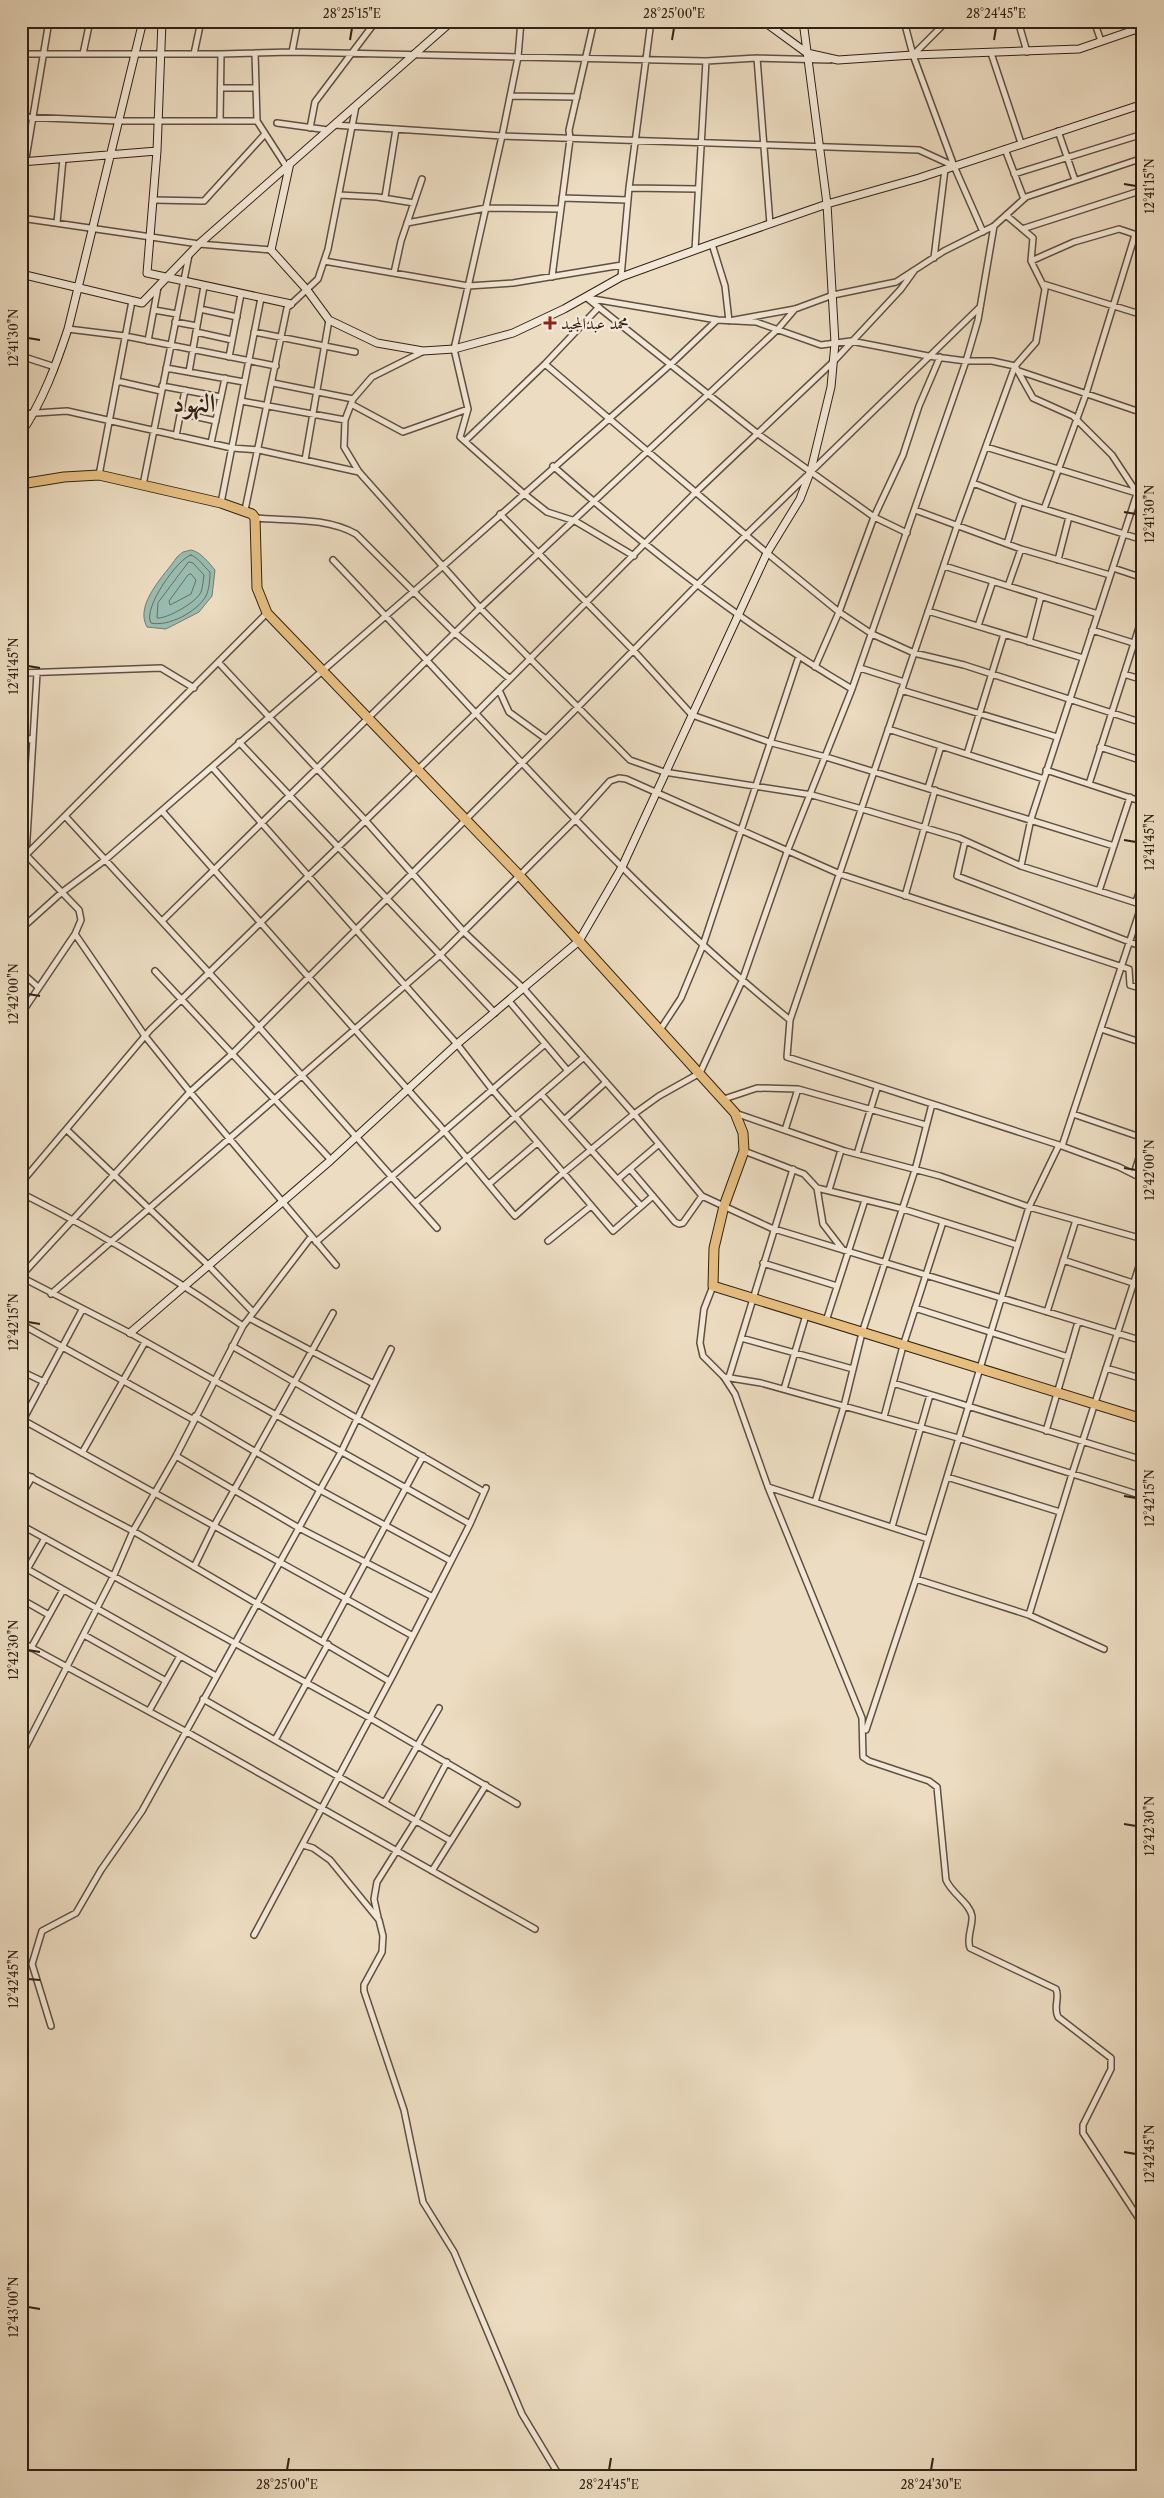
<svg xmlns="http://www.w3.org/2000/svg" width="1164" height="2498" viewBox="0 0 1164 2498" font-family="'Libre Caslon Text',Amiri,serif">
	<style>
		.water { fill: #99bcb0; stroke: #6f7e72 }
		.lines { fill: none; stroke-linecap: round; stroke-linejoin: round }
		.shore { stroke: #656f62; stroke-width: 1 }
		.street-casing { stroke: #605040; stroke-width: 8 }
		.secondary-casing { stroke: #312215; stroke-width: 9 }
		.highway-casing { stroke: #312215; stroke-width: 11 }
		.street { stroke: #f3e8d7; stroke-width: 5 }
		.secondary { stroke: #f3e8d7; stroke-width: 7 }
		.highway { stroke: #e6be80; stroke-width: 9 }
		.ticks { fill: none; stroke: #312215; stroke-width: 2 }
		.poi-dot { fill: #8f2418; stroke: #f3e8d7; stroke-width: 2 }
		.labels { text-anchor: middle; stroke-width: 4.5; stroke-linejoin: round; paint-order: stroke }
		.poi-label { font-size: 16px; fill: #312215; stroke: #f3e8d7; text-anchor: start }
		.town-label { font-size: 26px; font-weight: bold; fill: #312215; stroke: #f3e8d7 }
		.neatline { fill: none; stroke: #312215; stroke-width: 2 }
		.ticks-label { font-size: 12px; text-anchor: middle; fill: #312215 }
	</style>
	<rect width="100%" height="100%" fill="#ecdcc1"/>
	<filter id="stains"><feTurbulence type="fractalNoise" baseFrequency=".004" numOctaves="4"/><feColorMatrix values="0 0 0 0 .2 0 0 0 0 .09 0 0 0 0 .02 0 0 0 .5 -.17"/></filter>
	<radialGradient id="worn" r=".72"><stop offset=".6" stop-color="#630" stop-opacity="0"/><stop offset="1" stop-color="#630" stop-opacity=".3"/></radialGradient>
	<path class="water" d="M 191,550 C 201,552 209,563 215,570 L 212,596 L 199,612 L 166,629 L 147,627 C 134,604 165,575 177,557 L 183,552 Z"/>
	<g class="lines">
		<path class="shore" d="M 191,555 C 199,558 204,567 210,572 C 210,579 209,590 206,596 C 197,612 168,627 151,623 C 142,609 178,558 191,555 Z
			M 189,562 L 193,563 L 204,575 C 203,580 203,587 201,592 C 197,602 167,619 157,618 L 158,603 Z
			M 191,574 L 196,580 L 191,594 L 170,605 L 169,601 L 188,575 Z"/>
		<defs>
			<path id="street" d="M 521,21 L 518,57 L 502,136 L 454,349 L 468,409 L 460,437 L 523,493 L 547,512 L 575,521 L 634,556
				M 1018,21 L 1027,52
				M 1094,21 L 1101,41
				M 292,52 L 298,21
				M 255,53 L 257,121 L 286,166
				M 991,53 L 1021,143
				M 21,54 L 221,54 L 292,52 L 706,61 L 757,58 L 830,60
				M 83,54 L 90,21
				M 194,54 L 201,21
				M 913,55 L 947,21
				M 757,58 L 770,224
				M 221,88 L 255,88
				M 510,96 L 577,97
				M 21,117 L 119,121 L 257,121
				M 220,121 L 221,54
				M 277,123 L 328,130
				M 334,125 L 502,136 L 919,150 L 954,166 L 913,55 L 904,21
				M 310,128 L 315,102 L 376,21
				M 1058,131 L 1075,180
				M 1005,149 L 1024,199
				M 954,166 L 983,232
				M 1014,174 L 1143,134
				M 21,188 L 49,21
				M 629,188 L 698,189
				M 339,195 L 377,197 L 414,203
				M 385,197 L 396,129
				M 562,198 L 628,200
				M 153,200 L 204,201 L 265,134
				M 1006,215 L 1033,238 L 1031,261 L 1045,289 L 1036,342 L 1015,366 L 957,526 L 790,1020 L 787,1057 L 1059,1145 L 1119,1167 L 1143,1179
				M 21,218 L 199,244 L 271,250
				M 57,223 L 63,159
				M 407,223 L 486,208 L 561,209
				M 1022,229 L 1143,190
				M 712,244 L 725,286 L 729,321 L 795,309 L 833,295 L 896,282 L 944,251 L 994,226 L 1026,197 L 1143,158
				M 695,250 L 706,61
				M 934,258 L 945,169
				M 324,261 L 468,286 L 513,283 L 622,265
				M 1031,261 L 1074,242 L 1119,229 L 1143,237
				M 394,273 L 401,241 L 422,179
				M 552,277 L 570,139 L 569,130 L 594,21
				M 621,277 L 629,188 L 651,21
				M 1043,284 L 1143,315
				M 200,309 L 237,317
				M 154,310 L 177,314
				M 175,322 L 197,326
				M 68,329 L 125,336 L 276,366
				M 196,332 L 232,340
				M 254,332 L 355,352
				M 148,341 L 158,287
				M 422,352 L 372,377 L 353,399 L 345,420 L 344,447 L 359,472 L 480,608 L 630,760 L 664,772 L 812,795 L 862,809 L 959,838 L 1021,866 L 1143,905
				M 21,356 L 55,367
				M 229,357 L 241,294
				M 545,364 L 767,553 L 839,612 L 872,634 L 914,653 L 964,665 L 1143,723
				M 166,368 L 244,382
				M 1019,371 L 1143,413
				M 189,372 L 204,286
				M 117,381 L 161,391
				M 273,383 L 353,399
				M 162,386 L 221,397
				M 241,401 L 345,420
				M 351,404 L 403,432 L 468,409
				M 180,413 L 216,421
				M 21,414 L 67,411 L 232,448 L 259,450 L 359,472
				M 176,436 L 185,390
				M 465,441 L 545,364 L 599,307
				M 211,443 L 225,378
				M 986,447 L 1143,495
				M 305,460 L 329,320
				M 553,466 C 647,549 745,626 852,689
				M 99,475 L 132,301
				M 973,483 L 1022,502 L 1143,540
				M 143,485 L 189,255
				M 221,503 L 261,298
				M 1044,509 L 1086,394 L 1135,235
				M 245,510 L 287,308 L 318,279 L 328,249 L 356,106
				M 915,510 L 1021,549 L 1110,575
				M 500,514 L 633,650 L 692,715 L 772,743 L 826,757 L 1114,846
				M 255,518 C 288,521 326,517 356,534 L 455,633 L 510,679
				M 907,533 L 874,517 L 758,434 L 587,298 L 717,320 L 756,322 L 821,345 L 851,341 L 928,356 L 966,361 L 992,361 L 1015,366 L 1033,398 L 1073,416 L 1112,455 L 1137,493
				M 1007,544 L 1020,501
				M 21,557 L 23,569 L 21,574
				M 333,560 C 482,716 621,883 790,1020
				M 1058,560 L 1069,517
				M 944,566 L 1098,614
				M 1113,568 L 1143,578
				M 1008,586 L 1021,549
				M 928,611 L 1083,658
				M 978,626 L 993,581
				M 1092,630 L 1143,646
				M 1029,642 L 1041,596
				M 219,663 L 365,820 L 464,932 L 524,989 L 634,1114 L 702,1196 L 771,1228 L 1143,1341
				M 815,667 L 839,612 L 874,517 L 903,455 L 919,406 L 940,357
				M 860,668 L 904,682
				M 21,673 L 161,668 L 194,688
				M 1124,674 L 1143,680
				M 499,690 L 509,712 L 546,739
				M 901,690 L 1057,737
				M 888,729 L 1044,779
				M 239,742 L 495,1013
				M 21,745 L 33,737
				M 1100,747 L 1143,761
				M 967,754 L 1004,634
				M 212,767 L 457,1044 L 491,1088 L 613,1231 L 653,1196
				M 1046,770 L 1143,802
				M 1089,784 L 1143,615
				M 928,788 L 941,746
				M 162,811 L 440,1126 L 515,1216 L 563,1173 L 634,1114 L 659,1096 L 700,1073 L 742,981 L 787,852 L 852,689 L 966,361 L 978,320 L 994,226
				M 65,816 L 258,1026 L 437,1228
				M 965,841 L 957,876 L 1143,947
				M 21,860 L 267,613
				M 1021,866 L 1031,819 L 1143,475
				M 1099,891 L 1130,797
				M 905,896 L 935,790
				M 1136,902 L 1143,881
				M 162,921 L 480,608 L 778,329 L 795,309
				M 21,929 L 61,893 L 105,860 L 443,566 L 671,364 L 717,320
				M 75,934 L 145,1036 L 190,1092 L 336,1265
				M 155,971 L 331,1160
				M 21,972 L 38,987
				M 509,1001 L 568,1071
				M 21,1014 L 75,934 L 81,920 L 79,910 L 26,855 L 37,673
				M 1101,1029 L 1143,1043
				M 660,1030 L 681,998 L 703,945 L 799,656
				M 541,1094 L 641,1206
				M 724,1099 L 757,1088 L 798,1089 L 926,1125
				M 735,1113 L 845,1151 L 940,1176 L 1029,1207 L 1143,1239
				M 1073,1114 L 1143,1138
				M 564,1120 L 606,1082
				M 67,1130 L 208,1265 L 253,1312
				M 785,1130 L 798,1089
				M 1062,1146 L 1142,904
				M 744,1151 L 804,1174 L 817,1188 L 823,1224 L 843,1250
				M 857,1154 L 877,1088
				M 630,1169 L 675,1222 L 679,1224 L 683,1223 L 702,1196
				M 1134,1174 L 1143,1145
				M 618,1179 L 659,1144
				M 21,1183 L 150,1030 L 476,713 L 697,491 L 834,361 L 901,289 L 914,271
				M 489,1184 L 537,1143
				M 817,1188 L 903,1209 L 1017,1245
				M 829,1190 L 841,1150
				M 21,1193 C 99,1232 172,1276 243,1326
				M 415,1203 L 584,1057
				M 548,1241 L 591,1206
				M 316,1242 L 545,1044
				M 1063,1260 L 1133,1283
				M 763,1263 L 837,1286
				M 21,1276 L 190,1092 L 232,1054 L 577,708 L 746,535 L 980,307
				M 21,1277 L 130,1333 L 470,1524
				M 713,1286 L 704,1309 L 700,1343 L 703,1356 L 724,1377 L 735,1394 L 768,1487 L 862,1718 L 863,1757 L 869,1761 L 929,1781 L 937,1787 L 946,1880 C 952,1894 970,1903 972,1916 C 973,1927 966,1937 970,1948 L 1056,1989 C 1060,1998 1053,2007 1058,2017 L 1111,2058 L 1111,2069 L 1083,2125 L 1083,2133 L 1143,2225
				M 51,1294 L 440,955 L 574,821 L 610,781 L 619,778 L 626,779 L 840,874 L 1129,969 L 1130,985 L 1143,989
				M 915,1308 L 1068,1357
				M 1047,1312 L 1076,1220
				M 249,1318 L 374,1384
				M 826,1321 L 865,1200
				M 21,1324 L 194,1420
				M 741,1338 L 853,1369
				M 232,1346 L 484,1492
				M 1106,1368 L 1143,1379
				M 21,1371 L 44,1382
				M 724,1377 L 761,1383 L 958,1438 L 1143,1496
				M 729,1377 L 793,1169
				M 893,1383 L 1143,1460
				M 784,1389 L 806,1315
				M 195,1416 L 320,1490 L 451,1561
				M 884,1417 L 903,1346 L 943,1222
				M 21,1419 L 413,1636
				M 23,1420 L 82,1310
				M 1046,1431 L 1078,1322
				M 82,1453 L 145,1342
				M 176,1456 L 299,1528 L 433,1597
				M 21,1472 L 133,1531 L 389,1681
				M 947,1477 L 1060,1512
				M 768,1487 L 928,1539
				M 21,1496 L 32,1477
				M 815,1502 L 844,1406 L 862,1333 L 915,1170 L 932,1104
				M 21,1525 L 370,1718 L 517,1804
				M 892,1527 L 930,1395
				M 194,1567 L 214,1526 L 333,1313
				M 27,1569 L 216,1676
				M 916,1579 L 1029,1615 L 1104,1649
				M 21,1580 L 45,1538
				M 21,1599 L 49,1615
				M 1029,1615 L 1072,1474 L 1143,1254
				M 84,1635 L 166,1681
				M 323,1641 L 423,1456
				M 21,1642 L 185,1731 L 535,1929
				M 31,1648 L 63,1590
				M 203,1699 L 451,1841
				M 149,1711 L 180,1656
				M 866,1730 L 916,1579 L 1029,1207 L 1059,1145
				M 275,1740 L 328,1644
				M 21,1756 L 114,1575 L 133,1531 L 176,1456 L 243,1326 L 311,1237
				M 385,1802 L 439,1708
				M 303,1845 L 313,1848 L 330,1860 L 379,1920 L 383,1936 L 382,1952 L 364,1985 L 364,1991 L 404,2110 L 423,2202 L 454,2252 L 522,2414 L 560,2477
				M 432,1871 L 486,1785
				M 378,1917 L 374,1899 L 377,1882 L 416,1820 L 447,1762
				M 254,1935 L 394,1673 L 470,1524 L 486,1488
				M 51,2026 L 32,1964 L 42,1931 L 76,1913 L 101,1870 L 142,1811 L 341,1452 L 391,1349"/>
			<path id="secondary" d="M 162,21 L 157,151 L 147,273 L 291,304
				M 763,21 L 807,53 L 838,60 L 913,55 L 1079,49 L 1143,27
				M 21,162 L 157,151
				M 290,163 L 271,250 L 307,290 L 329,320 L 377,343 L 423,351 L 454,349 L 513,333 L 564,309 L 621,277 L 712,244 L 827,204 L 919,178 L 1143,104
				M 21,274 L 142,303 L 199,244 L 452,21
				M 21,433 C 43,401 56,365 68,329 L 143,21
				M 130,1333 L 331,1160 L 457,1044 L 579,941 L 622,867 L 767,553 L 800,499 L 811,470 L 831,387 L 835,343 L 827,204 L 803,21"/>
			<path id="highway" d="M 21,484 L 64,477 L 99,475 L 221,503 L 252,514 L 255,518 L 257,588 L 267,613 L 519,875 L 735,1113 L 743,1133 L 744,1151 L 724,1206 L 714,1248 L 713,1286 L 1143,1419"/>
		</defs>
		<use href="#street" class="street-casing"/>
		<use href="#secondary" class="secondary-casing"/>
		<use href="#highway" class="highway-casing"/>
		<use href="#street" class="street"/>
		<use href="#secondary" class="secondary"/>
		<use href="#highway" class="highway"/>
	</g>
	<path class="ticks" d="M 350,40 L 352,28M 672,40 L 674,28M 994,40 L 996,28M 1124,184 L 1136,186M 28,338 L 40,340M 1124,512 L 1136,514M 28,666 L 40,668M 1124,840 L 1136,842M 28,994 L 40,996M 1124,1168 L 1136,1170M 28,1322 L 40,1324M 1124,1496 L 1136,1498M 28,1650 L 40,1652M 1124,1824 L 1136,1826M 28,1979 L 40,1980M 1124,2152 L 1136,2154M 28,2307 L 40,2309M 287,2470 L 289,2458M 609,2470 L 611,2458M 931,2470 L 933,2458"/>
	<path class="poi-dot" d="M547.5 315.5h5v5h5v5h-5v5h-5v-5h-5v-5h5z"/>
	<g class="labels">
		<g class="poi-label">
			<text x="561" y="329">محمد عبدالمجيد</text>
		</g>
		<g class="town-label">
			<text x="194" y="412">النهود</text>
		</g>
	</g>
	<rect width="1164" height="2498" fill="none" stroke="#ecdcc1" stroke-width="55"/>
	<rect x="28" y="28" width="1108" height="2442" class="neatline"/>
	<g class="ticks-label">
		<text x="352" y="18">28°25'15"E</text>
		<text x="674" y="18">28°25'00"E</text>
		<text x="996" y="18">28°24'45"E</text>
		<text transform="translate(1150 186) rotate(-90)" y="4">12°41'15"N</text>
		<text transform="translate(14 338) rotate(-90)" y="4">12°41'30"N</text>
		<text transform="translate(1150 514) rotate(-90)" y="4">12°41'30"N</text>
		<text transform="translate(14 666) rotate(-90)" y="4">12°41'45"N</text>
		<text transform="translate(1150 842) rotate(-90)" y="4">12°41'45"N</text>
		<text transform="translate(14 994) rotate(-90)" y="4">12°42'00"N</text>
		<text transform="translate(1150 1170) rotate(-90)" y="4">12°42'00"N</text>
		<text transform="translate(14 1322) rotate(-90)" y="4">12°42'15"N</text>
		<text transform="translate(1150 1498) rotate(-90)" y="4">12°42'15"N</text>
		<text transform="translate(14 1650) rotate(-90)" y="4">12°42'30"N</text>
		<text transform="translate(1150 1826) rotate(-90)" y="4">12°42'30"N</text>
		<text transform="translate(14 1979) rotate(-90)" y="4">12°42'45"N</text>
		<text transform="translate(1150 2154) rotate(-90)" y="4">12°42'45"N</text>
		<text transform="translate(14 2307) rotate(-90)" y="4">12°43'00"N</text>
		<text x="287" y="2489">28°25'00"E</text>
		<text x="609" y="2489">28°24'45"E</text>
		<text x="931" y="2489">28°24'30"E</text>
	</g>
	<rect width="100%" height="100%" filter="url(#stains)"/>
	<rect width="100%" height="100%" fill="url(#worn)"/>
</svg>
